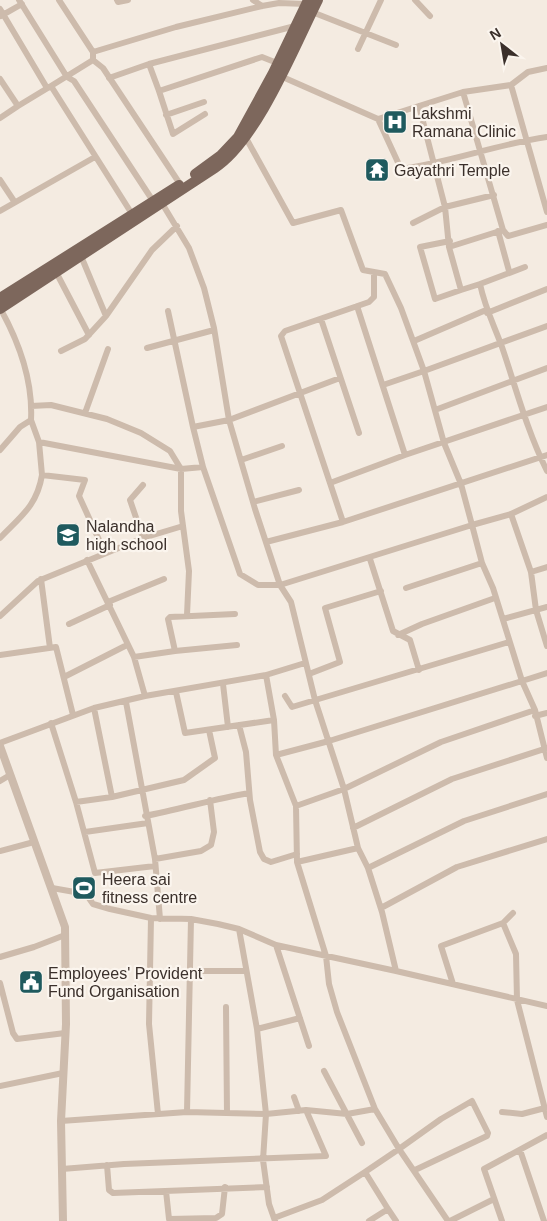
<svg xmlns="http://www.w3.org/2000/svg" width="547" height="1221" viewBox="0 0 547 1221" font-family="Arial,sans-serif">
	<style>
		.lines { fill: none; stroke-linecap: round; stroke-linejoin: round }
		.minor { stroke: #cdbbac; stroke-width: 6 }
		.tertiary { stroke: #cdbbac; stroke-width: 8 }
		.primary { stroke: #7d675c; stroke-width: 10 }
		.labels { text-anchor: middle; stroke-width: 4.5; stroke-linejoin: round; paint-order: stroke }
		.poi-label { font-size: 16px; fill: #3b302b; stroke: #fbf5ee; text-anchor: start }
	</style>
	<rect width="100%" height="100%" fill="#f4ebe1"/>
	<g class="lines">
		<path class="minor" d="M 19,0 L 67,77 L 74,81 L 155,204
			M 59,0 L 93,52 L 93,60 L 103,68 L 180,184
			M 117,0 L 118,2 L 128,0
			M 253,0 L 262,6
			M 415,0 L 430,16
			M 0,9 L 47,88
			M 312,12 L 396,45
			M 1,16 L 22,4
			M 358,49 L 381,0
			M 93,52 L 176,27 L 262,6 L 279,3 L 306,4
			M 149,64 L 159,91 L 262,57 L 277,63
			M 278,75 L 378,119 L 401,169 C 451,162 498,144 547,137
			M 109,78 L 149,64 L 295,26
			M 0,79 L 18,106 L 51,86 L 132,214
			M 511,85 L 528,72 L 547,68
			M 51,86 L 93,60
			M 159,91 L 173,134 L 205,114
			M 463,92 L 511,85 L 547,212
			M 419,106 L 445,207 L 449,247 L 461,290 L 480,284 C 485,308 494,325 502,347 C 516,388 527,431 547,471
			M 166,115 L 204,102
			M 0,118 L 18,106
			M 378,119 L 463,92 L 503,230 L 508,236 L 547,225
			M 246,138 L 293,223 L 341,210 L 363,270 L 385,274 L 401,308 L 424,371 L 383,385
			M 0,180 L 14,201
			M 160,200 L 189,248 L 204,288 L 214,328 L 229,420 L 255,509 L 280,585 L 291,602 L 315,700 L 344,789 L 358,848 L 368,868
			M 0,211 L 95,157
			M 413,223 L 445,207 L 494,195
			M 498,231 L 509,271
			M 450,241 L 420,247 L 435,299 L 461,290
			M 449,247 L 503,230
			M 81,256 L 106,316 L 152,250 L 177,226
			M 56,272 L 89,335
			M 480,284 L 525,267
			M 357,306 L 405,455 L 547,407
			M 168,311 L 193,427
			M 487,313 L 547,289
			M 321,319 L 359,433
			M 414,341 L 486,310
			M 147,348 L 214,330
			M 61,351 L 85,339 L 106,316
			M 340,378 L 229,420 L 193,427 L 203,467 L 240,574 L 258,585 L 280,585 L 472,525 L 461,484 L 444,443 L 424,371 L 547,326
			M 31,406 L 51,405 L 107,419 L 141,433 L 170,451 L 181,469 L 181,511 L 189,571 L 187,615
			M 435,410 L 547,368
			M 85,413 L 108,349
			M 31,420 L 39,442 L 181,469 L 203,467
			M 39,442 L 42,475 L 85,480 L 79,496 L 105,553
			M 0,450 L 20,427 L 31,420 C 33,381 19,342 0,308
			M 241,460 L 282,446
			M 330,483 L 405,455
			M 547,497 L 511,514 L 531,572 L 547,567
			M 253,502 L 299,490
			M 511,514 L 472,525 L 482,563 L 493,588 L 522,681 L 547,673
			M 343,522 L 281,336 L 285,331 L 369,302 L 374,297 L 374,272
			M 0,538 C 20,517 37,506 42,475
			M 143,538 L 183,526
			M 266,542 L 343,522 L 547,455
			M 370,559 L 393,631 L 410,640 L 419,670
			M 87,560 L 134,657 L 145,696
			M 531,572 L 536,610 L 547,646
			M 41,579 L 50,648
			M 406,588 L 482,563
			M 108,602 L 164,579
			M 0,616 L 38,581 L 143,538 L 130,500 L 143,485
			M 503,619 L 547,607
			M 69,624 L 110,605
			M 398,635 L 422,624 L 495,598
			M 175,651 L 237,645
			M 0,655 L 56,647 L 73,715
			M 134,657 L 175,651 L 168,619 L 170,617 L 235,614
			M 309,674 L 340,662 L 325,608 L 381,591
			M 266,675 L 274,720 L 276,755 L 296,806 L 297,862 L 326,956 L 329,984 L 337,1012 L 375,1109 L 399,1149 L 441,1119 L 472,1101 L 488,1133 L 487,1136 L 415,1170
			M 64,677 L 127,645
			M 223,684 L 228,727
			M 176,692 L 185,733 L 274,720
			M 285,696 L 292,707 L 509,642
			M 126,702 L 155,859 L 160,919
			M 94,708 L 112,797
			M 535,716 L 547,713
			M 51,723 L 76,802 L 112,797 L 184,780 L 215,758 L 209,730
			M 239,725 L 246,752 L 250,800 L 260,852 L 264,859 L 271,862 L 297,854
			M 0,743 L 94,708 L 145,696 L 266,675 L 305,663
			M 276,755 L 329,741 L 522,681 L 535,710 L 547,758
			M 0,781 L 10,775
			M 76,802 L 95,873 L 155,866
			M 296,806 L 344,789 L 441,742 L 535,710
			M 145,816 C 181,809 214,799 249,793
			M 353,828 L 452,779 L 547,748
			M 85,832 L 148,823
			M 0,851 L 34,842
			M 155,859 L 201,851 L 211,845 L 214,832 L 210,800
			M 297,862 L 358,848
			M 52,888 L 86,894 L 93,904 L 110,909 L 151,918 L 191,919 L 218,924 L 239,929 L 276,945 L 396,971 L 382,912 L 368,868 L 464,821 L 547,794
			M 381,908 L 457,867 L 547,839
			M 151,918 L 149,1024 L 158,1114
			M 503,923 L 516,954 L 517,1000 L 547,1117
			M 239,929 L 257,1029 L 266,1114 L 263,1160 L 269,1204 L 275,1221
			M 276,945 L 309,1046
			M 0,957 L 34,947 L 65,935
			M 192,971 L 245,971
			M 396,971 L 547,1006
			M 0,983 L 13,1033 L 17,1039 L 65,1033
			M 453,984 L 441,946 L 503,923 L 513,913
			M 226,1007 L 227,1113
			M 257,1029 L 300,1018
			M 324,1071 L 362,1143
			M 0,1086 L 63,1073
			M 294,1097 L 299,1111
			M 187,1112 L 191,919
			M 502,1112 L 522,1114 L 545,1108
			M 61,1121 L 187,1112 L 266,1114 L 306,1110 L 347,1114 L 375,1109
			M 520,1150 L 544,1221
			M 107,1165 L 109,1190 L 113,1193 L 267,1187
			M 62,1169 L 124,1164 L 326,1156 L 306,1110
			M 166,1191 L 169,1219 L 216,1218 L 222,1214 L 225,1187
			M 388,1209 L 396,1221
			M 274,1218 L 322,1200 L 365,1172
			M 369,1221 L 388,1209 L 365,1172 L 399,1149 L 448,1221
			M 450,1221 L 494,1199
			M 502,1221 L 484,1169 L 547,1135"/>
		<path class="tertiary" d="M 0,746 L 65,927 L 66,1024 L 61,1121 L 63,1221"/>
		<path class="primary" d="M 195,174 L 221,155 L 238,137 L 273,73 L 308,0
			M 0,298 L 179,185
			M 0,309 L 215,168 C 257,141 295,46 318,0"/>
	</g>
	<defs>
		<symbol id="hospital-square" viewBox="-11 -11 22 22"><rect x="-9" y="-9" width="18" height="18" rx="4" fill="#1f5a5e" stroke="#fbf5ee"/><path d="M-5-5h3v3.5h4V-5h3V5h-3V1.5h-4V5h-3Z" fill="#fff"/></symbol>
		<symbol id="temple-square" viewBox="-11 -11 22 22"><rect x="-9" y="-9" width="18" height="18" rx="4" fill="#1f5a5e" stroke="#fbf5ee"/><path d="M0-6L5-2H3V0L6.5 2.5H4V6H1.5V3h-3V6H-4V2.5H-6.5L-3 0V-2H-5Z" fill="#fff"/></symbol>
		<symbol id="school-square" viewBox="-11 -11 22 22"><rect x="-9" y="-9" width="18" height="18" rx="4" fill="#1f5a5e" stroke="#fbf5ee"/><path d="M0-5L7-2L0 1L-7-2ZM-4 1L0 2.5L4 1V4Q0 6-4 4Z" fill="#fff"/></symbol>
		<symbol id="stadium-square" viewBox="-11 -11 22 22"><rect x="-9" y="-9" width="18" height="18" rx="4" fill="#1f5a5e" stroke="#fbf5ee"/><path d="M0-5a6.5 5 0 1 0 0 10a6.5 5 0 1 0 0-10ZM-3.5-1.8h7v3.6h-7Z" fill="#fff"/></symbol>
		<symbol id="civic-square" viewBox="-11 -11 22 22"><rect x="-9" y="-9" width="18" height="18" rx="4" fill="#1f5a5e" stroke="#fbf5ee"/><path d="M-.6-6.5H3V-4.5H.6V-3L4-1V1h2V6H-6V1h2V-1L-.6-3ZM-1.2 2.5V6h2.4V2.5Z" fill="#fff"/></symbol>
	</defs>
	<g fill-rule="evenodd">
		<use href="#hospital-square" x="381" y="108" width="28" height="28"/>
		<use href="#temple-square" x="363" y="156" width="28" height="28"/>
		<use href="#school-square" x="54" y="521" width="28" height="28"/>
		<use href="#stadium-square" x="70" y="874" width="28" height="28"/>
		<use href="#civic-square" x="17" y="968" width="28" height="28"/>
	</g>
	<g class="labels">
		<g class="poi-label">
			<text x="412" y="119">Lakshmi<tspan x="412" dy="18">Ramana Clinic</tspan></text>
			<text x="394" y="176">Gayathri Temple</text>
			<text x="86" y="532">Nalandha<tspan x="86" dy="18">high school</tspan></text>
			<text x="102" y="885">Heera sai<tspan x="102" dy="18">fitness centre</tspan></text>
			<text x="48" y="979">Employees' Provident<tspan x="48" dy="18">Fund Organisation</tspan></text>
		</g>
	</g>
	<g transform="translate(502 45) rotate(329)" stroke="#fbf5ee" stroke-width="4" paint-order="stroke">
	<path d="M0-4L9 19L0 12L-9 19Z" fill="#3b302b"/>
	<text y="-8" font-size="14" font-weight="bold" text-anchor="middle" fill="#3b302b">N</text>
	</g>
</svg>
